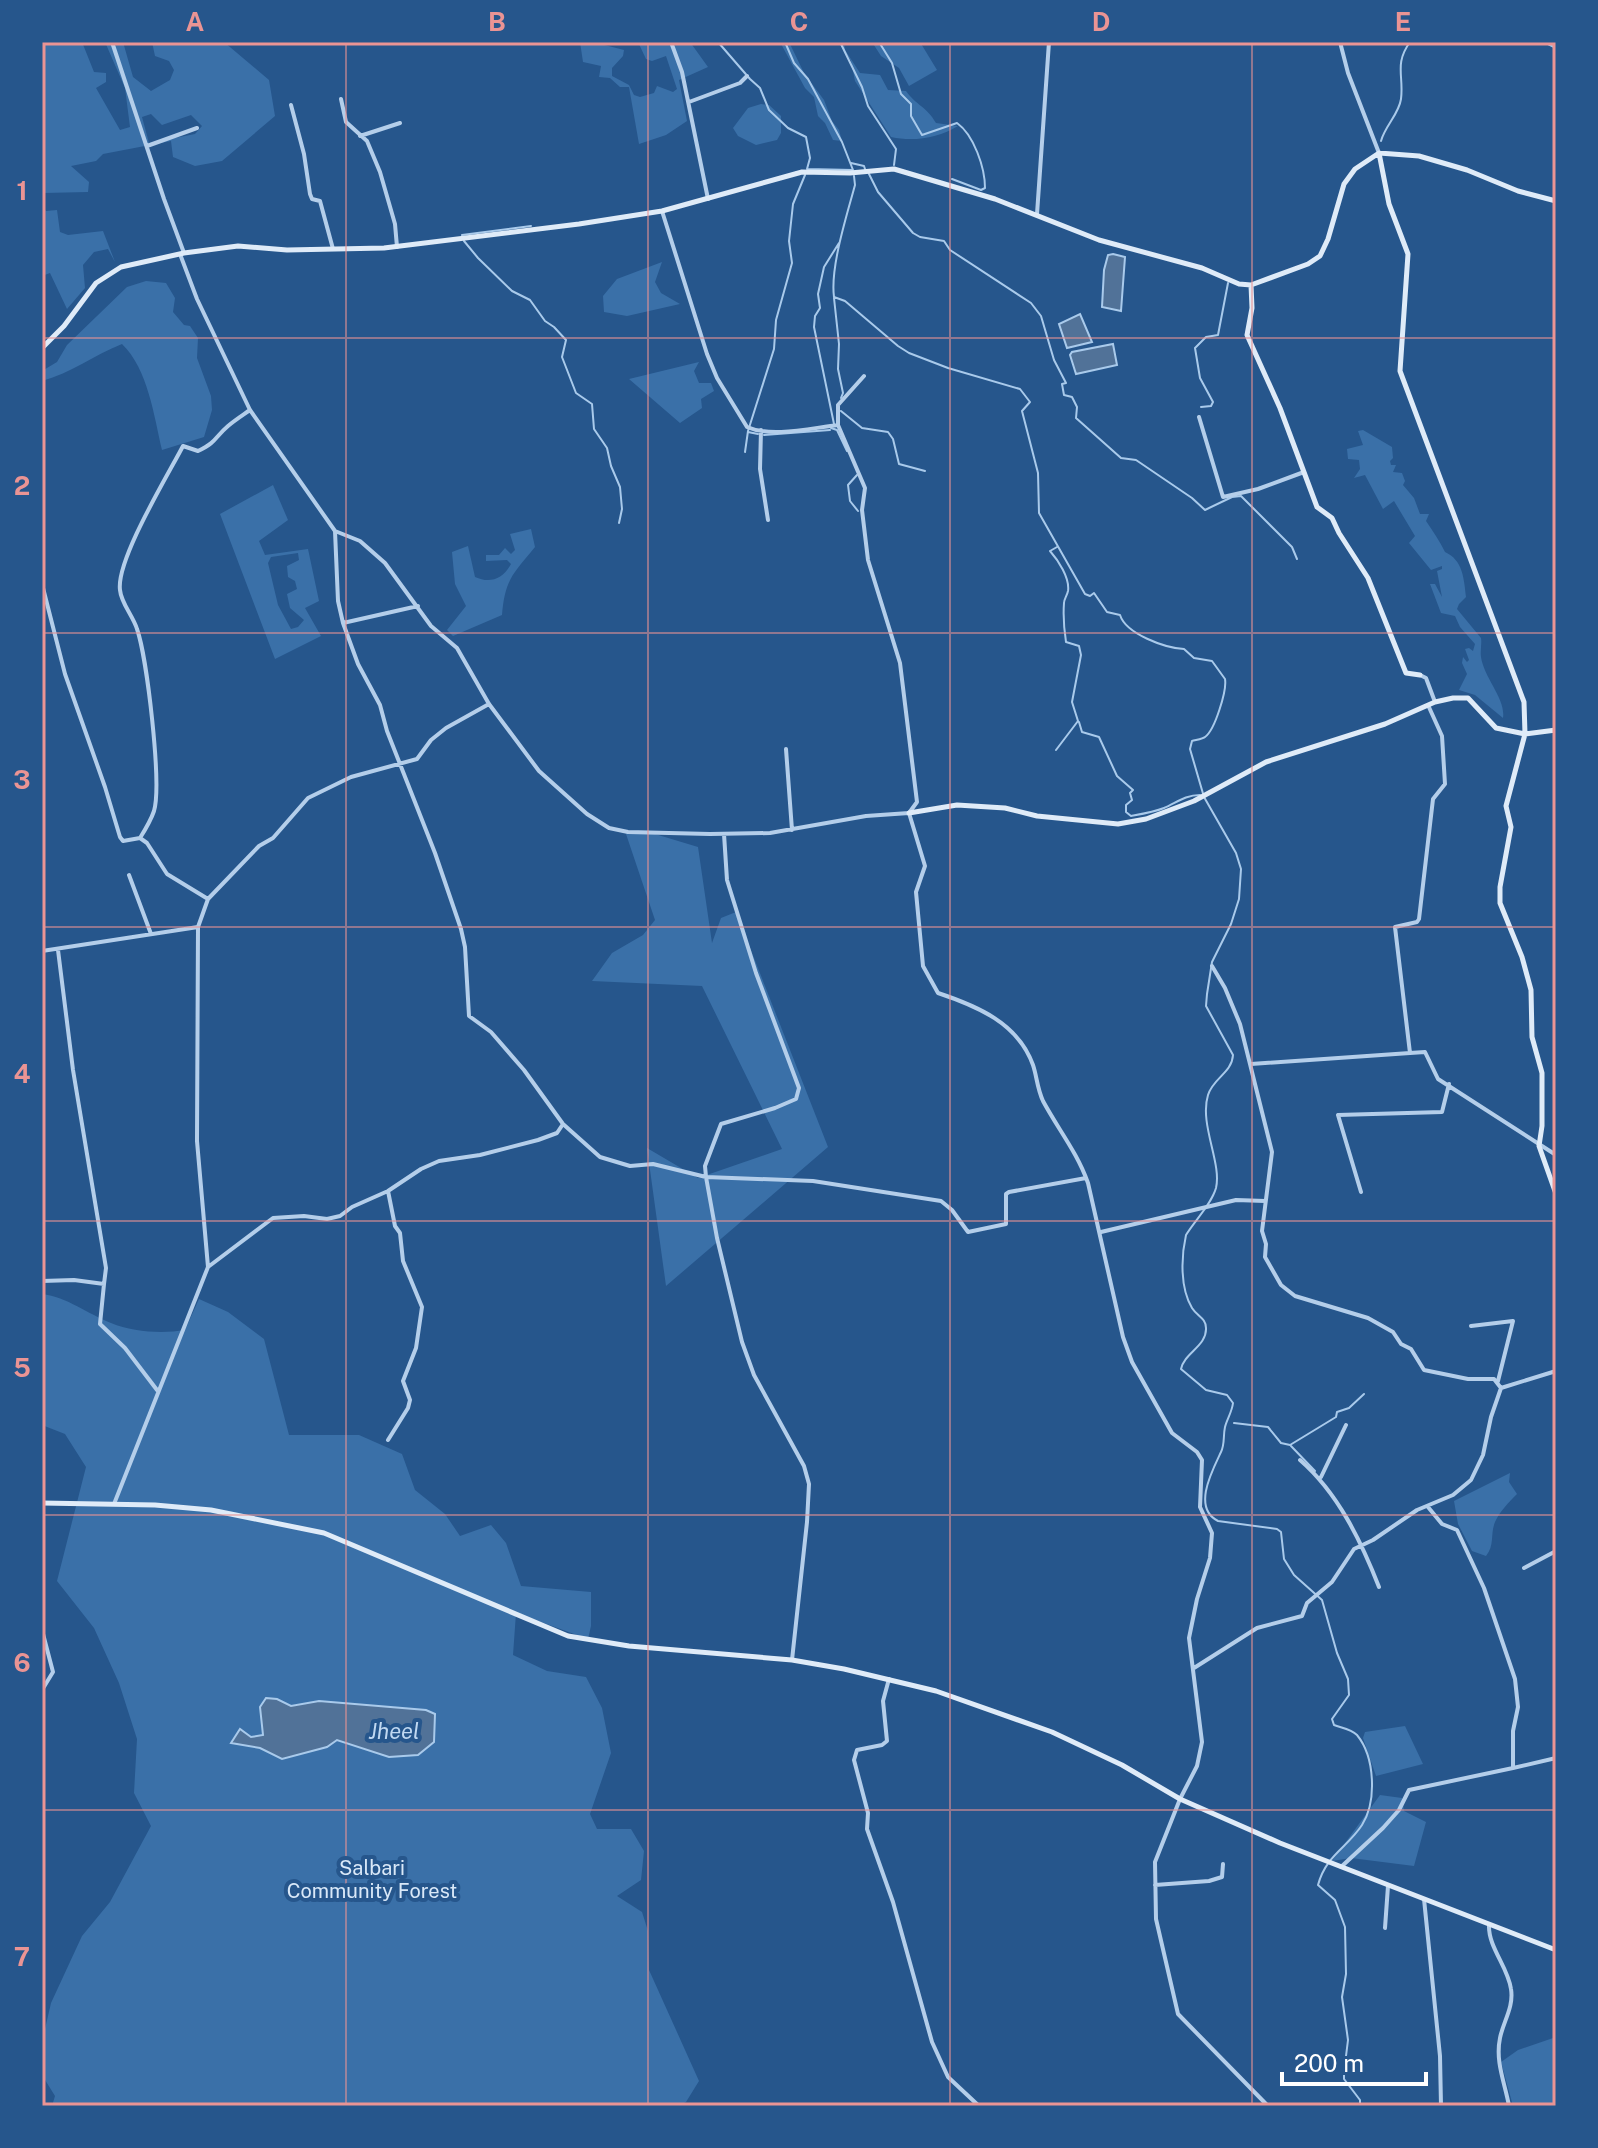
<svg xmlns="http://www.w3.org/2000/svg" width="1598" height="2148" viewBox="0 0 1598 2148" font-family="'Public Sans',sans-serif">
	<style>
		.green { fill: #3a70a8; fill-rule: evenodd }
		.water { fill: #517298; stroke: #a9caeb; stroke-width: 2 }
		.lines { fill: none; stroke-linecap: round; stroke-linejoin: round }
		.stream { stroke: #a9caeb; stroke-width: 2 }
		.street { stroke: #b4ceea; stroke-width: 4 }
		.secondary { stroke: #dfebf8; stroke-width: 5 }
		.grid { fill: none; stroke: #ea9494; stroke-width: 2; stroke-opacity: 0.55 }
		.labels { text-anchor: middle; stroke-width: 8; stroke-linejoin: round; paint-order: stroke }
		.park-label { font-size: 20px; fill: #d9e8f8; stroke: #26568c }
		.water-label { font-size: 22px; font-style: italic; fill: #c0d8f1; stroke: #26568c }
		.neatline { fill: none; stroke: #ea9494; stroke-width: 3 }
		.grid-label { font-size: 26px; text-anchor: middle; font-weight: bold; fill: #ea9494 }
	</style>
	<rect width="100%" height="100%" fill="#26568c"/>
	<path class="green" d="M 42,42 L 82,42 L 94,72 L 106,73 L 106,82 L 96,88 L 120,130 L 130,127 L 125,88 L 105,42 L 123,42 L 133,77 L 151,91 L 170,80 L 174,70 L 169,61 L 155,56 L 152,42 L 224,42 L 269,80 L 275,116 L 222,161 L 195,166 L 173,157 L 171,141 L 103,154 L 96,161 L 71,166 L 89,182 L 88,192 L 43,193 L 42,196 ZM 151,114 L 162,125 L 191,115 L 202,126 L 195,134 L 149,143 L 142,117 Z
		M 580,42 L 593,42 L 624,50 L 623,56 L 612,68 L 612,76 L 629,85 L 634,95 L 640,97 L 654,93 L 657,86 L 673,92 L 677,89 L 666,56 L 652,61 L 646,59 L 638,42 L 690,42 L 708,67 L 679,80 L 687,121 L 666,135 L 639,144 L 629,87 L 620,87 L 610,78 L 599,77 L 601,66 L 583,62 Z
		M 780,42 L 789,42 L 804,73 L 824,100 L 832,121 L 839,130 L 842,141 L 833,140 L 825,123 L 818,116 L 814,97 L 805,88 Z
		M 839,42 L 844,42 L 845,50 L 860,73 L 880,75 L 888,90 L 906,91 C 916,105 927,107 936,123 L 958,126 C 938,138 914,142 891,137 L 855,81 L 851,61 Z
		M 872,42 L 920,42 L 937,70 L 909,86 L 899,68 L 881,56 Z
		M 761,104 L 769,105 L 781,116 L 781,133 L 777,140 L 756,145 L 738,136 L 733,128 L 748,108 Z
		M 42,206 L 46,211 L 57,210 L 60,232 L 68,235 L 103,231 L 115,262 L 108,249 L 94,252 L 83,265 L 85,288 L 67,309 L 50,273 L 42,276 Z
		M 662,262 L 655,282 L 661,293 L 680,304 L 627,316 L 604,312 L 603,296 L 617,279 Z
		M 146,281 L 166,283 L 175,298 L 173,312 L 184,325 L 190,326 L 198,338 L 197,358 L 211,396 L 212,410 L 204,437 L 162,450 C 154,416 148,369 122,344 C 94,355 71,373 42,381 L 42,371 L 57,362 L 67,345 L 127,287 Z
		M 699,362 L 694,371 L 699,383 L 711,383 L 714,391 L 701,399 L 702,408 L 680,423 L 629,379 Z
		M 1363,430 L 1392,447 L 1393,458 L 1390,461 L 1391,465 L 1396,465 L 1393,472 L 1402,473 L 1405,481 L 1403,485 L 1414,498 L 1420,514 L 1429,514 L 1426,521 C 1433,531 1440,542 1445,552 C 1463,560 1464,579 1466,597 L 1459,604 L 1457,609 L 1481,638 C 1482,644 1480,651 1481,657 C 1484,678 1506,699 1503,718 L 1475,695 L 1459,690 L 1467,674 L 1462,663 L 1463,657 L 1467,662 L 1469,660 L 1465,649 L 1469,648 L 1473,651 L 1475,644 L 1460,627 L 1455,616 L 1441,613 L 1430,584 L 1435,584 L 1442,597 L 1437,571 L 1442,569 L 1442,566 L 1431,570 L 1409,543 L 1415,536 L 1394,501 L 1383,509 L 1365,475 L 1354,478 L 1360,469 L 1359,460 L 1348,459 L 1347,449 L 1363,445 L 1358,431 Z
		M 273,485 L 288,520 L 259,541 L 265,555 L 308,549 L 319,601 L 305,608 L 321,636 L 275,659 L 220,514 ZM 298,553 L 299,560 L 287,566 L 288,577 L 295,581 L 297,589 L 287,594 L 290,608 L 304,620 L 298,627 L 291,629 L 278,605 L 268,563 L 271,557 Z
		M 531,529 L 535,547 C 513,574 505,579 502,615 L 453,636 L 447,630 L 466,606 L 455,584 L 452,552 L 468,546 L 475,577 C 490,584 503,579 511,564 L 507,560 L 486,561 L 486,555 L 499,555 L 505,548 L 511,554 L 515,550 L 510,534 Z
		M 625,831 L 645,831 L 698,847 L 712,943 L 721,918 L 736,912 L 828,1147 L 666,1286 L 647,1148 L 698,1178 L 782,1149 L 702,986 L 592,981 L 612,953 L 643,935 L 655,920 Z
		M 42,1294 C 67,1297 88,1314 111,1323 C 133,1332 162,1334 185,1330 L 199,1299 L 228,1312 L 264,1339 L 289,1435 L 359,1435 L 402,1454 L 415,1490 L 445,1514 L 460,1536 L 491,1525 L 506,1543 L 521,1586 L 591,1592 L 591,1626 L 588,1639 L 516,1613 L 513,1655 L 547,1671 L 586,1677 L 602,1708 L 611,1753 L 590,1814 L 597,1829 L 631,1829 L 644,1851 L 641,1880 L 617,1896 L 642,1912 L 648,1931 L 649,1970 L 699,2081 L 686,2102 L 678,2106 L 52,2106 L 55,2096 L 42,2075 L 42,2042 L 51,2003 L 82,1936 L 110,1902 L 151,1826 L 134,1793 L 137,1739 L 119,1683 L 94,1628 L 57,1581 L 86,1467 L 65,1434 L 42,1425 Z
		M 1510,1473 L 1509,1482 L 1517,1494 C 1509,1502 1500,1511 1495,1522 C 1490,1534 1495,1545 1486,1556 L 1472,1551 L 1458,1524 L 1454,1501 Z
		M 1405,1726 L 1423,1764 L 1376,1776 L 1363,1738 L 1365,1732 Z
		M 1380,1795 L 1402,1798 L 1404,1811 L 1426,1822 L 1414,1866 L 1351,1858 L 1332,1861 Z
		M 1556,2037 L 1556,2106 L 1513,2106 L 1501,2062 L 1518,2050 Z"/>
	<path class="water" d="M 1113,254 L 1125,257 L 1121,311 L 1102,307 L 1104,270 L 1108,255 Z
		M 1080,314 L 1092,342 L 1067,348 L 1059,324 Z
		M 1113,344 L 1117,365 L 1076,374 L 1070,355 L 1072,352 Z
		M 266,1698 L 277,1699 L 291,1706 L 319,1701 L 426,1710 L 435,1714 L 434,1742 L 418,1755 L 389,1757 L 337,1740 L 327,1747 L 282,1759 L 260,1748 L 231,1743 L 240,1729 L 251,1737 L 263,1735 L 260,1707 Z"/>
	<g class="lines">
		<path class="stream" d="M 718,42 L 750,79 L 760,88 L 769,110 L 788,128 L 806,137 L 810,158 L 807,169
			M 785,42 L 794,63 L 808,79 L 842,142 L 853,170 L 807,169
			M 840,42 L 862,87 L 868,106 L 896,149 L 894,165
			M 879,42 L 892,63 L 901,94 L 911,104 L 911,116 L 922,135 L 957,123 C 974,135 985,168 985,188 L 981,190 L 952,179
			M 1544,42 L 1556,48
			M 1381,141 C 1385,126 1399,114 1401,99 C 1404,76 1394,64 1410,42
			M 851,163 L 864,166 L 865,169
			M 869,174 L 878,192 L 913,233 L 920,237 L 944,241 L 950,250 L 1031,303 L 1041,316 L 1054,360 L 1066,383 L 1062,384 L 1064,395 L 1072,397 L 1077,407 L 1076,418 L 1121,458 L 1136,460 L 1192,498 L 1205,510 L 1232,497 L 1241,496 L 1292,547 L 1297,559
			M 854,176 L 855,185 C 847,215 830,267 834,297 L 845,301 L 898,346 L 909,353 L 948,368 L 1020,389 L 1030,402 L 1022,411 L 1038,473 L 1039,513 L 1085,594 L 1090,596 L 1094,593 L 1107,612 L 1120,615 C 1126,634 1165,648 1184,649 L 1194,658 L 1212,661 L 1225,679 C 1227,690 1215,730 1205,737 C 1203,739 1195,740 1192,741 L 1190,749 L 1204,797 L 1236,853 L 1241,869 L 1239,899 L 1231,924 L 1212,962 L 1207,994 L 1206,1006 L 1233,1055 C 1232,1073 1213,1078 1208,1095 C 1199,1124 1222,1163 1216,1188 C 1211,1205 1195,1220 1186,1235 C 1181,1257 1180,1288 1192,1308 C 1197,1316 1206,1318 1206,1328 C 1207,1346 1184,1353 1181,1369 L 1206,1390 L 1227,1395 L 1233,1403 C 1232,1412 1227,1419 1225,1427 C 1223,1436 1225,1444 1221,1452 C 1212,1471 1192,1508 1218,1521 L 1277,1529 L 1281,1532 L 1284,1559 L 1294,1575 L 1322,1600 L 1337,1653 L 1348,1679 L 1349,1695 L 1332,1719 L 1334,1725 C 1342,1728 1351,1729 1357,1735 C 1375,1757 1377,1801 1362,1825 C 1347,1848 1326,1855 1318,1885 L 1335,1900 L 1345,1927 L 1346,1974 L 1342,1997 L 1348,2040 L 1344,2072 L 1344,2079 L 1360,2100 L 1360,2106
			M 462,235 L 531,226
			M 464,241 L 478,258 L 512,291 L 530,300 L 545,321 L 554,327 L 566,340 L 562,357 L 576,393 L 592,404 L 594,429 L 607,448 L 611,466 L 620,487 L 622,509 L 619,523
			M 834,298 L 839,344 L 838,369 L 843,393 L 841,398
			M 1201,407 L 1211,406 L 1213,402 L 1200,378 L 1195,348 L 1206,337 L 1218,335 L 1228,283
			M 841,411 L 862,428 L 888,432 L 893,439 L 899,464 L 925,471
			M 834,424 L 814,327 L 815,316 L 820,308 L 818,294 L 824,267 L 839,243
			M 831,428 L 837,430 L 847,451
			M 748,432 L 758,434
			M 764,435 L 830,430
			M 745,452 L 748,431 L 774,349 L 776,320 L 792,263 L 789,241 L 793,204 L 805,175
			M 857,475 L 848,485 L 850,501 L 858,511
			M 1079,722 L 1082,732 L 1099,737 L 1117,776 L 1133,790 L 1130,793 L 1132,800 L 1126,805 L 1126,812 L 1131,816 C 1142,814 1154,812 1164,808 C 1176,803 1185,795 1200,795
			M 1056,750 L 1078,721 L 1072,702 L 1081,655 L 1079,646 L 1066,642 C 1064,629 1063,616 1064,603 C 1064,599 1067,596 1068,591 C 1070,578 1058,560 1050,551 L 1057,547
			M 1234,1423 L 1268,1427 L 1281,1443 L 1290,1445 L 1336,1417 L 1337,1412 L 1349,1408 L 1364,1394
			M 1291,1446 L 1315,1471"/>
		<path class="street" d="M 112,42 L 164,199 L 184,253
			M 671,42 L 682,72 L 708,199
			M 1340,42 L 1348,73 L 1379,153
			M 341,99 L 346,122 L 367,141 L 380,172 L 395,224 L 397,247
			M 689,102 L 740,83 L 747,76
			M 291,105 L 304,154 L 310,194 L 312,199 L 320,201 L 333,249
			M 360,136 L 400,123
			M 147,146 L 197,128
			M 662,211 L 707,354 L 717,378 L 747,427 C 772,438 811,428 838,425 L 865,488 L 862,510 L 868,560 L 900,663 L 917,802 L 909,813 L 925,866 L 916,892 L 923,966 L 938,993 C 977,1006 1018,1023 1033,1065 C 1037,1077 1037,1088 1043,1101 C 1058,1129 1077,1152 1088,1183 L 1123,1337 L 1132,1362 L 1172,1433 L 1197,1452 L 1202,1460 L 1200,1507 L 1212,1533 L 1210,1558 L 1197,1599 L 1189,1638 L 1202,1742 L 1197,1766 L 1180,1799 L 1155,1862 L 1156,1919 L 1178,2014 L 1268,2106
			M 1037,214 L 1049,42
			M 180,254 L 197,299 L 250,410 L 335,531 L 360,541 L 385,563 L 431,626 L 457,648 L 489,704 L 539,771 L 587,814 L 609,828 L 628,832 L 710,834 L 770,833 L 866,816 L 909,813
			M 1199,417 L 1223,497 L 1258,489 L 1304,472
			M 838,425 L 838,405 L 864,376
			M 761,430 L 760,469 L 768,520
			M 335,531 L 338,601 L 343,623 L 358,664 L 380,705 L 387,731 L 435,853 L 461,929 L 465,947 L 469,1016 L 491,1032 L 524,1070 L 563,1124 L 600,1157 L 630,1166 L 653,1164 L 706,1177 L 717,1238 L 742,1342 L 754,1375 L 804,1466 L 809,1484 L 807,1522 L 792,1660
			M 42,584 L 65,674 L 105,787 L 120,837 L 123,841 L 140,838
			M 343,623 L 418,606
			M 1420,675 L 1426,678 L 1435,702
			M 786,749 L 792,830
			M 724,834 L 727,880 L 756,973 L 799,1088 L 796,1099 L 775,1108 L 721,1124 L 705,1166 L 706,1177 L 813,1181 L 941,1201 L 952,1210 L 968,1232 L 1006,1224 L 1006,1194 L 1009,1192 L 1086,1178
			M 140,838 C 145,830 151,820 154,811 C 162,784 147,658 137,629 C 133,616 121,603 120,590 C 116,560 168,475 183,446 L 198,451 C 218,441 214,438 228,426 C 235,420 243,415 250,410
			M 140,838 L 147,843 L 167,874 L 208,899
			M 129,875 L 151,934
			M 198,927 L 208,899 L 259,846 L 273,838 L 308,798 L 351,777 L 417,759 L 431,740 L 446,728 L 489,704
			M 58,950 L 73,1070 L 106,1268 L 104,1284
			M 42,951 L 198,927 L 197,1141 L 208,1267 L 114,1504
			M 1212,966 L 1225,988 L 1240,1024 L 1272,1152 L 1262,1231 L 1266,1244 L 1265,1257 L 1281,1285 L 1295,1296 L 1368,1318 L 1393,1332 L 1401,1344 L 1411,1349 L 1424,1370 L 1468,1379 L 1494,1379 L 1501,1388
			M 1410,1053 L 1425,1052 L 1438,1079 L 1556,1155
			M 1251,1064 L 1410,1053 L 1395,927 L 1417,922 L 1419,919 L 1433,799 L 1445,784 L 1442,736 L 1428,705
			M 388,1191 L 395,1226 L 400,1233 L 403,1261 L 422,1307 L 416,1348 L 403,1381 L 410,1400 L 408,1408 L 388,1440
			M 1361,1192 L 1338,1115 L 1442,1112 L 1449,1084
			M 1101,1232 L 1236,1200 L 1265,1201
			M 208,1267 L 273,1218 L 304,1216 L 327,1219 L 340,1216 L 352,1207 L 388,1191 L 421,1169 L 439,1161 L 480,1155 L 538,1140 L 557,1133 L 563,1124
			M 42,1281 L 74,1280 L 104,1284 L 100,1324 L 125,1348 L 157,1390
			M 1471,1326 L 1513,1321 L 1498,1381
			M 1300,1460 C 1338,1493 1361,1541 1379,1587
			M 1321,1477 L 1346,1425
			M 1428,1507 L 1442,1524 L 1457,1530 L 1484,1588 L 1515,1679 L 1518,1707 L 1513,1731 L 1513,1768 L 1556,1758
			M 1524,1568 L 1556,1551
			M 42,1630 L 53,1672 L 42,1690
			M 1194,1668 L 1257,1628 L 1302,1616 L 1307,1603 L 1332,1582 L 1354,1549 L 1373,1540 L 1417,1510 L 1453,1495 L 1471,1480 L 1483,1455 L 1491,1417 L 1501,1388 L 1556,1371
			M 889,1679 L 883,1701 L 887,1741 L 882,1745 L 857,1750 L 854,1760 L 868,1813 L 867,1829 L 893,1902 L 932,2042 L 948,2077 L 979,2106
			M 1341,1867 L 1383,1828 L 1399,1810 L 1409,1790 L 1513,1768
			M 1155,1885 L 1209,1881 L 1222,1877 L 1223,1864
			M 1424,1899 L 1440,2056 L 1441,2106
			M 1489,1925 C 1488,1947 1508,1967 1511,1989 C 1514,2007 1503,2022 1500,2038 C 1495,2062 1505,2083 1509,2106
			M 1385,1928 L 1388,1886"/>
		<path class="secondary" d="M 1379,153 L 1389,204 L 1408,254 L 1400,371 L 1524,702 L 1525,734 L 1506,806 L 1511,827 L 1500,887 L 1500,903 L 1522,957 L 1531,990 L 1532,1037 L 1542,1073 L 1542,1126 L 1539,1146 L 1556,1194
			M 1251,285 L 1252,308 L 1247,335 L 1280,408 L 1317,507 L 1332,518 L 1339,533 L 1368,578 L 1406,673 L 1420,675
			M 42,348 L 64,326 L 96,283 L 121,267 L 184,253 L 238,246 L 287,250 L 384,248 L 579,224 L 662,211 L 802,172 L 850,173 L 894,169 L 995,199 L 1099,240 L 1202,268 L 1239,284 L 1251,285 L 1308,264 L 1320,256 L 1328,239 L 1344,184 L 1355,169 L 1379,153 L 1419,156 L 1467,170 L 1518,191 L 1556,201
			M 909,813 L 957,805 L 1005,808 L 1037,816 L 1118,824 L 1146,819 L 1194,801 L 1266,762 L 1385,724 L 1435,702 L 1453,698 L 1468,698 L 1496,728 L 1525,734 L 1556,730
			M 42,1503 L 155,1505 L 211,1510 L 324,1533 L 568,1636 L 629,1646 L 792,1660 L 844,1669 L 936,1691 L 1052,1732 L 1122,1765 L 1180,1799 L 1280,1843 L 1556,1950"/>
	</g>
	<path class="grid" d="M 346,42 L 346,2106M 648,42 L 648,2106M 950,42 L 950,2106M 1252,42 L 1252,2106M 42,338 L 1556,338M 42,633 L 1556,633M 42,927 L 1556,927M 42,1221 L 1556,1221M 42,1515 L 1556,1515M 42,1810 L 1556,1810"/>
	<g class="labels">
		<g class="park-label">
			<text x="372" y="1875">Salbari<tspan x="372" dy="23">Community Forest</tspan></text>
		</g>
		<g class="water-label">
			<text x="394" y="1739">Jheel</text>
		</g>
	</g>
	<rect width="1598" height="2148" fill="none" stroke="#26568c" stroke-width="88"/>
	<path d="M1282 2072v12h144v-12" fill="none" stroke="#ffffff" stroke-width="4"/>
	<text x="1294" y="2072" font-size="24" fill="#ffffff" stroke="#26568c" stroke-width="6" paint-order="stroke">200 m</text>
	<rect x="44" y="44" width="1510" height="2060" class="neatline"/>
	<g class="grid-label">
		<text x="195" y="31">A</text>
		<text x="497" y="31">B</text>
		<text x="799" y="31">C</text>
		<text x="1101" y="31">D</text>
		<text x="1403" y="31">E</text>
		<text x="22" y="200">1</text>
		<text x="22" y="495">2</text>
		<text x="22" y="789">3</text>
		<text x="22" y="1083">4</text>
		<text x="22" y="1377">5</text>
		<text x="22" y="1672">6</text>
		<text x="22" y="1966">7</text>
	</g>
</svg>
